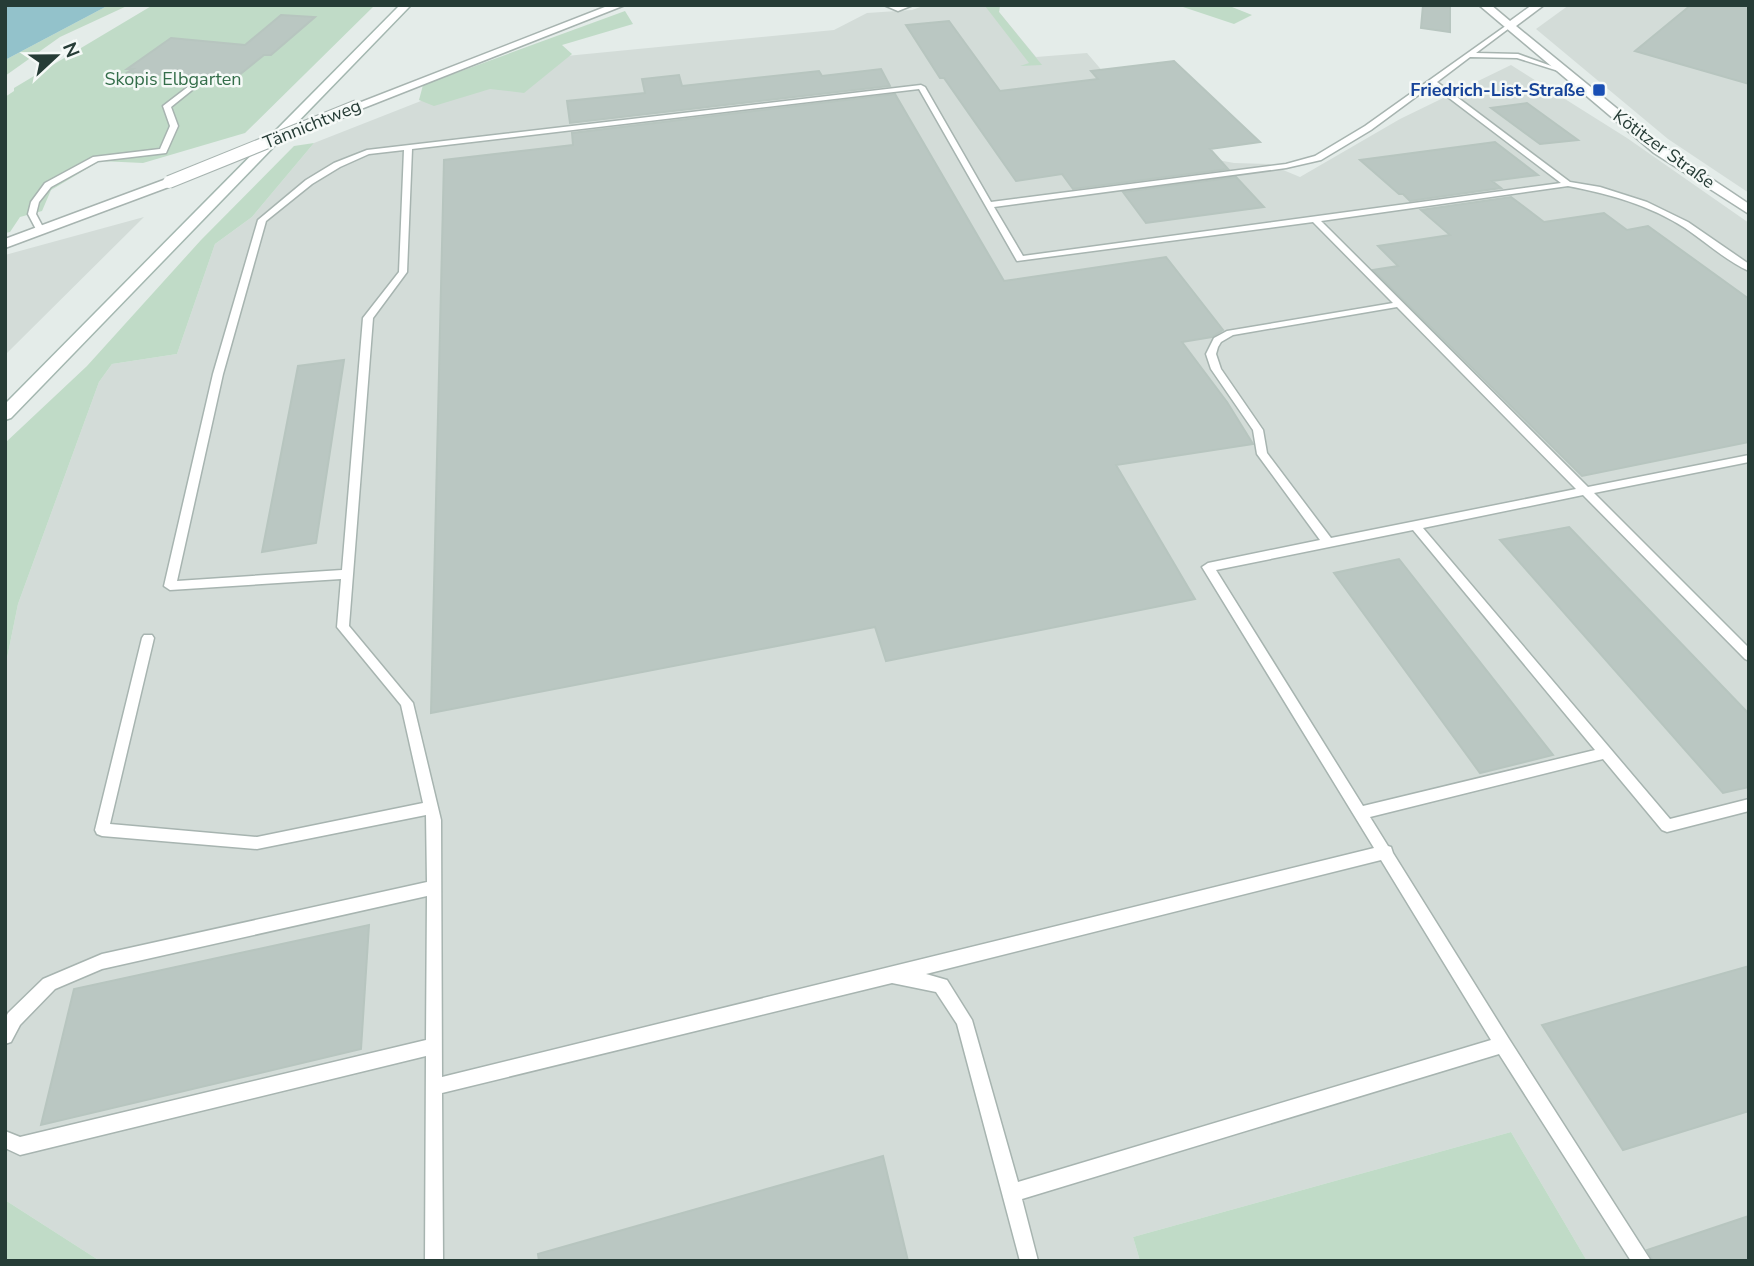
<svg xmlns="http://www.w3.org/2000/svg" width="1754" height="1266" viewBox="0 0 1754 1266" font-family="'Nunito Sans',sans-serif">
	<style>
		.built { fill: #d3dcd8 }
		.green { fill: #c0dbc7 }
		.water { fill: #93c2cb }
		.building { fill: #bac7c2; stroke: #b7c5bf; stroke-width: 2 }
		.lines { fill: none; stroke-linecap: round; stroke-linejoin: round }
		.service-casing { stroke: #a7b4b0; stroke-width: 3 }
		.minor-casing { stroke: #a7b4b0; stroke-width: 3 }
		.tertiary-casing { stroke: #a7b4b0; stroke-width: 3 }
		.secondary-casing { stroke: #a4b7b0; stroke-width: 3 }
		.service { fill: #fff; fill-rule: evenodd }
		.minor { fill: #fff; fill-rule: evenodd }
		.tertiary { fill: #fff; fill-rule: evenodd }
		.secondary { fill: #fff; fill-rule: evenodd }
		.minor-bridge-casing { stroke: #a7b4b0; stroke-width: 14; stroke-linecap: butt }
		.minor-bridge { stroke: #fff; stroke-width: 12 }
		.transit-dot { fill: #1a4fb4; stroke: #f5f9f7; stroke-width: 2.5 }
		.labels { text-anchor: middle; stroke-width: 5; stroke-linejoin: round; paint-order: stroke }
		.far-park-label { font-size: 18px; fill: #346e4a; stroke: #f5f9f7 }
		.far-transit-label { font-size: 18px; font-weight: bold; fill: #164399; stroke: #f5f9f7; text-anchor: end }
		.far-street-label { font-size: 18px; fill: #263c36; stroke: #f5f9f7 }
	</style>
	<rect width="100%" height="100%" fill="#e4ece9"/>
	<path class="built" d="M 926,5 L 1000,5 L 999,12 L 1036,57 L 1087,53 L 1157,135 L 1191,155 L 1234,163 L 1269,164 L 1300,177 L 1400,119 L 1511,65 L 1627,138 L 1749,223 L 1749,1261 L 1587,1261 L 1511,1132 L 1133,1237 L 1140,1261 L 100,1261 L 5,1200 L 5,668 L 18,604 L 99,382 L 112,364 L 177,354 L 215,244 L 252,217 L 314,143 L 525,60 L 834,30 L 867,13 L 912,10 Z
		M 1569,5 L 1749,5 L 1749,193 L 1668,139 L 1536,29 Z
		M 144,217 L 5,355 L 5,255 Z"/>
	<path class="green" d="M 109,5 L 129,5 L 60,37 L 5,76 L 5,60 Z
		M 153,5 L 375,5 L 245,133 L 143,163 L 100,161 L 51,190 L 42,211 L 20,217 L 10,232 L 5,233 L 5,97 L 14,91 L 14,88 Z
		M 974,5 L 1000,5 L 999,12 L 1042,65 L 1020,66 L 1029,63 L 985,6 Z
		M 1177,5 L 1227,5 L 1252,15 L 1234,24 Z
		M 625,11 L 633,24 L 562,45 L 572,54 L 524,93 L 490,89 L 434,106 L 419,100 L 423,85 Z
		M 314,143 L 252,217 L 215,244 L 177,354 L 112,364 L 99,382 L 18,604 L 5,668 L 5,443 L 87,366 L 201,240 L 294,146 Z
		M 1511,1132 L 1587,1261 L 1140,1261 L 1133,1237 Z
		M 5,1200 L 100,1261 L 5,1261 Z"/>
	<path class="water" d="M 5,5 L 109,5 L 5,60 Z"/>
	<path class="building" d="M 1423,5 L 1450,5 L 1450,32 L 1421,28 Z
		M 1691,5 L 1749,5 L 1749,84 L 1635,51 Z
		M 281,15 L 315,17 L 271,55 L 264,55 L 233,80 L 196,78 L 169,70 L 163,75 L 128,72 L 133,69 L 127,69 L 171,38 L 245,45 Z
		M 949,21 L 1000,91 L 1098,79 L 1091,71 L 1174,61 L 1260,142 L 1210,149 L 1228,169 L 1073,189 L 1062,174 L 1016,181 L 944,78 L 940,78 L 906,25 Z
		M 881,69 L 890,86 L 570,123 L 567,101 L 645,93 L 642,79 L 679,75 L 682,86 L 819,71 L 822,76 Z
		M 895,94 L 1004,281 L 1166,257 L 1223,330 L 1212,337 L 1182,342 L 1227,402 L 1253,444 L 1116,465 L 1195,599 L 886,661 L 875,627 L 431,713 L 444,160 L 573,145 L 572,133 Z
		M 1527,103 L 1578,140 L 1540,144 L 1491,108 Z
		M 1495,142 L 1538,175 L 1492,181 L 1501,188 L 1410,201 L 1403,194 L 1399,194 L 1360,160 Z
		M 1236,177 L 1264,207 L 1146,223 L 1123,192 Z
		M 1511,197 L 1544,222 L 1604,213 L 1627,230 L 1648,226 L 1749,299 L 1749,442 L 1582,476 L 1373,270 L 1398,266 L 1378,246 L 1450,235 L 1421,210 Z
		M 344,360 L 316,543 L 262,552 L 298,366 Z
		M 1569,527 L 1749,714 L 1749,787 L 1723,793 L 1500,540 Z
		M 1399,559 L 1553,755 L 1480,773 L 1334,573 Z
		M 369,925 L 361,1049 L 41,1125 L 74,989 Z
		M 1749,966 L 1749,1111 L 1623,1150 L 1542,1025 Z
		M 883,1156 L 908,1261 L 539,1261 L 538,1254 Z
		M 1749,1216 L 1749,1261 L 1653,1261 L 1647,1250 Z"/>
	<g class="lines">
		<defs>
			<path id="service" d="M 884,5 L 898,7 L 913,5 L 898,11 Z
				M 1507,25 L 1512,26 L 1476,53 L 1518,54 L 1568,72 L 1568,74 L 1517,58 L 1470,57 L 1437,82 L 1570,182 L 1600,187 L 1647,202 L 1688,222 L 1749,264 L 1749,271 C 1726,261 1706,242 1685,228 C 1649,205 1610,194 1568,186 L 1321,221 L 1588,487 L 1749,455 L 1749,462 L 1594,493 L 1749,648 L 1749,661 L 1745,659 L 1583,495 L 1423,528 L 1670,819 L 1749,799 L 1749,811 L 1667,832 L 1662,830 L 1603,759 L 1370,817 L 1388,846 L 1391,847 L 1393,853 L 1509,1039 L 1651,1261 L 1631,1261 L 1499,1054 L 1022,1199 L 1038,1261 L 1020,1261 L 957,1024 L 936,992 L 892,983 L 442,1093 L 443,1261 L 425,1261 L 426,1056 L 20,1155 L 5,1148 L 5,1131 L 20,1137 L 426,1040 L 427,896 L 102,969 L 55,989 L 20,1025 L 11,1042 L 5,1044 L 5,1019 L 8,1013 L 43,979 L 102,954 L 427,882 L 426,815 L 257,849 L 102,836 L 97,834 L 95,830 L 142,638 L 144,635 L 152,635 L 154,638 L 110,824 L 257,837 L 423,803 L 401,705 L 337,627 L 341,579 L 170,590 L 164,586 L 213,374 L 258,220 L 306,180 L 334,163 L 367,150 L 921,85 L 925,87 L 991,202 L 1286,164 L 1315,156 L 1365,126 ZM 1432,85 L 1561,183 L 1023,256 L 994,207 L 1286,168 L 1321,160 L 1371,130 ZM 919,89 L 1017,261 L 1313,222 L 1393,303 L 1227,331 L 1214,338 L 1206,354 L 1211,369 L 1253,430 L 1257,454 L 1320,540 L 1208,563 L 1202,567 L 1374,848 L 442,1077 L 441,820 L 413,703 L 349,626 L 373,318 L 407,272 L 412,149 ZM 404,150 L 399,272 L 363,318 L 342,570 L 177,581 L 223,374 L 266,221 L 312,184 L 340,167 L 369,154 ZM 1397,307 L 1576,489 L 1331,538 L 1267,453 L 1263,430 L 1221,369 L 1216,354 L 1218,347 L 1221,342 L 1233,335 ZM 1413,530 L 1595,750 L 1363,806 L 1216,570 ZM 1381,860 L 1491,1040 L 1018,1182 L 972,1020 L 947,980 L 926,974 Z
				M 168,73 L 202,82 L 171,107 L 178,126 L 166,153 L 98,161 L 51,187 L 39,202 L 36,214 L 45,231 L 38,233 L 28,214 L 31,202 L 45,183 L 93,157 L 160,149 L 170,126 L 163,106 L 193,83 L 166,76 L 165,75 Z"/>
			<path id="minor" d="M 610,5 L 625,5 L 361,109 L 353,109 L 351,106 Z
				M 169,178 L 176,182 L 174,185 L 5,248 L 5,239 Z"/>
			<path id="tertiary" d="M 1479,5 L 1491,5 L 1510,21 L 1532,5 L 1544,5 L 1516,26 L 1664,147 L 1749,204 L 1749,214 L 1654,153 Z"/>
			<path id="secondary" d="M 400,5 L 411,5 L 11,418 L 5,420 L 5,404 Z"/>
		</defs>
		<use href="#service" class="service-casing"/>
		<use href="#minor" class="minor-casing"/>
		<use href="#tertiary" class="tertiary-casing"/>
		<use href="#secondary" class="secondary-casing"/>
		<use href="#service" class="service"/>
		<use href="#minor" class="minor"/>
		<use href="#tertiary" class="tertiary"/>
		<use href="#secondary" class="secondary"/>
		<defs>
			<path id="minor-bridge" d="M 169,182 L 357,106"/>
		</defs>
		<use href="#minor-bridge" class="minor-bridge-casing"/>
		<use href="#minor-bridge" class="minor-bridge"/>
	</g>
	<rect class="transit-dot" x="1592" y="83" width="14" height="14" rx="3.5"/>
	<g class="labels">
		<g class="far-park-label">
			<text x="173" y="85">Skopis Elbgarten</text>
		</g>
		<g class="far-transit-label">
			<text x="1585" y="96">Friedrich-List-Straße</text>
		</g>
		<g class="far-street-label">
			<text transform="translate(312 124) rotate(-22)" y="6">Tännichtweg</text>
			<text transform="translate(1664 149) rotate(36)" y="6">Kötitzer Straße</text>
		</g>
	</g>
	<rect width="1754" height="1266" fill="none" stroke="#263c36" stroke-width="14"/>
	<g transform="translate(56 56) rotate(68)" stroke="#f5f9f7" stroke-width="5" paint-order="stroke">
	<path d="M0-5L12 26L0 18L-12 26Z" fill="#263c36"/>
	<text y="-10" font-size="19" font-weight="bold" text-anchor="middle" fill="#263c36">N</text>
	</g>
</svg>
